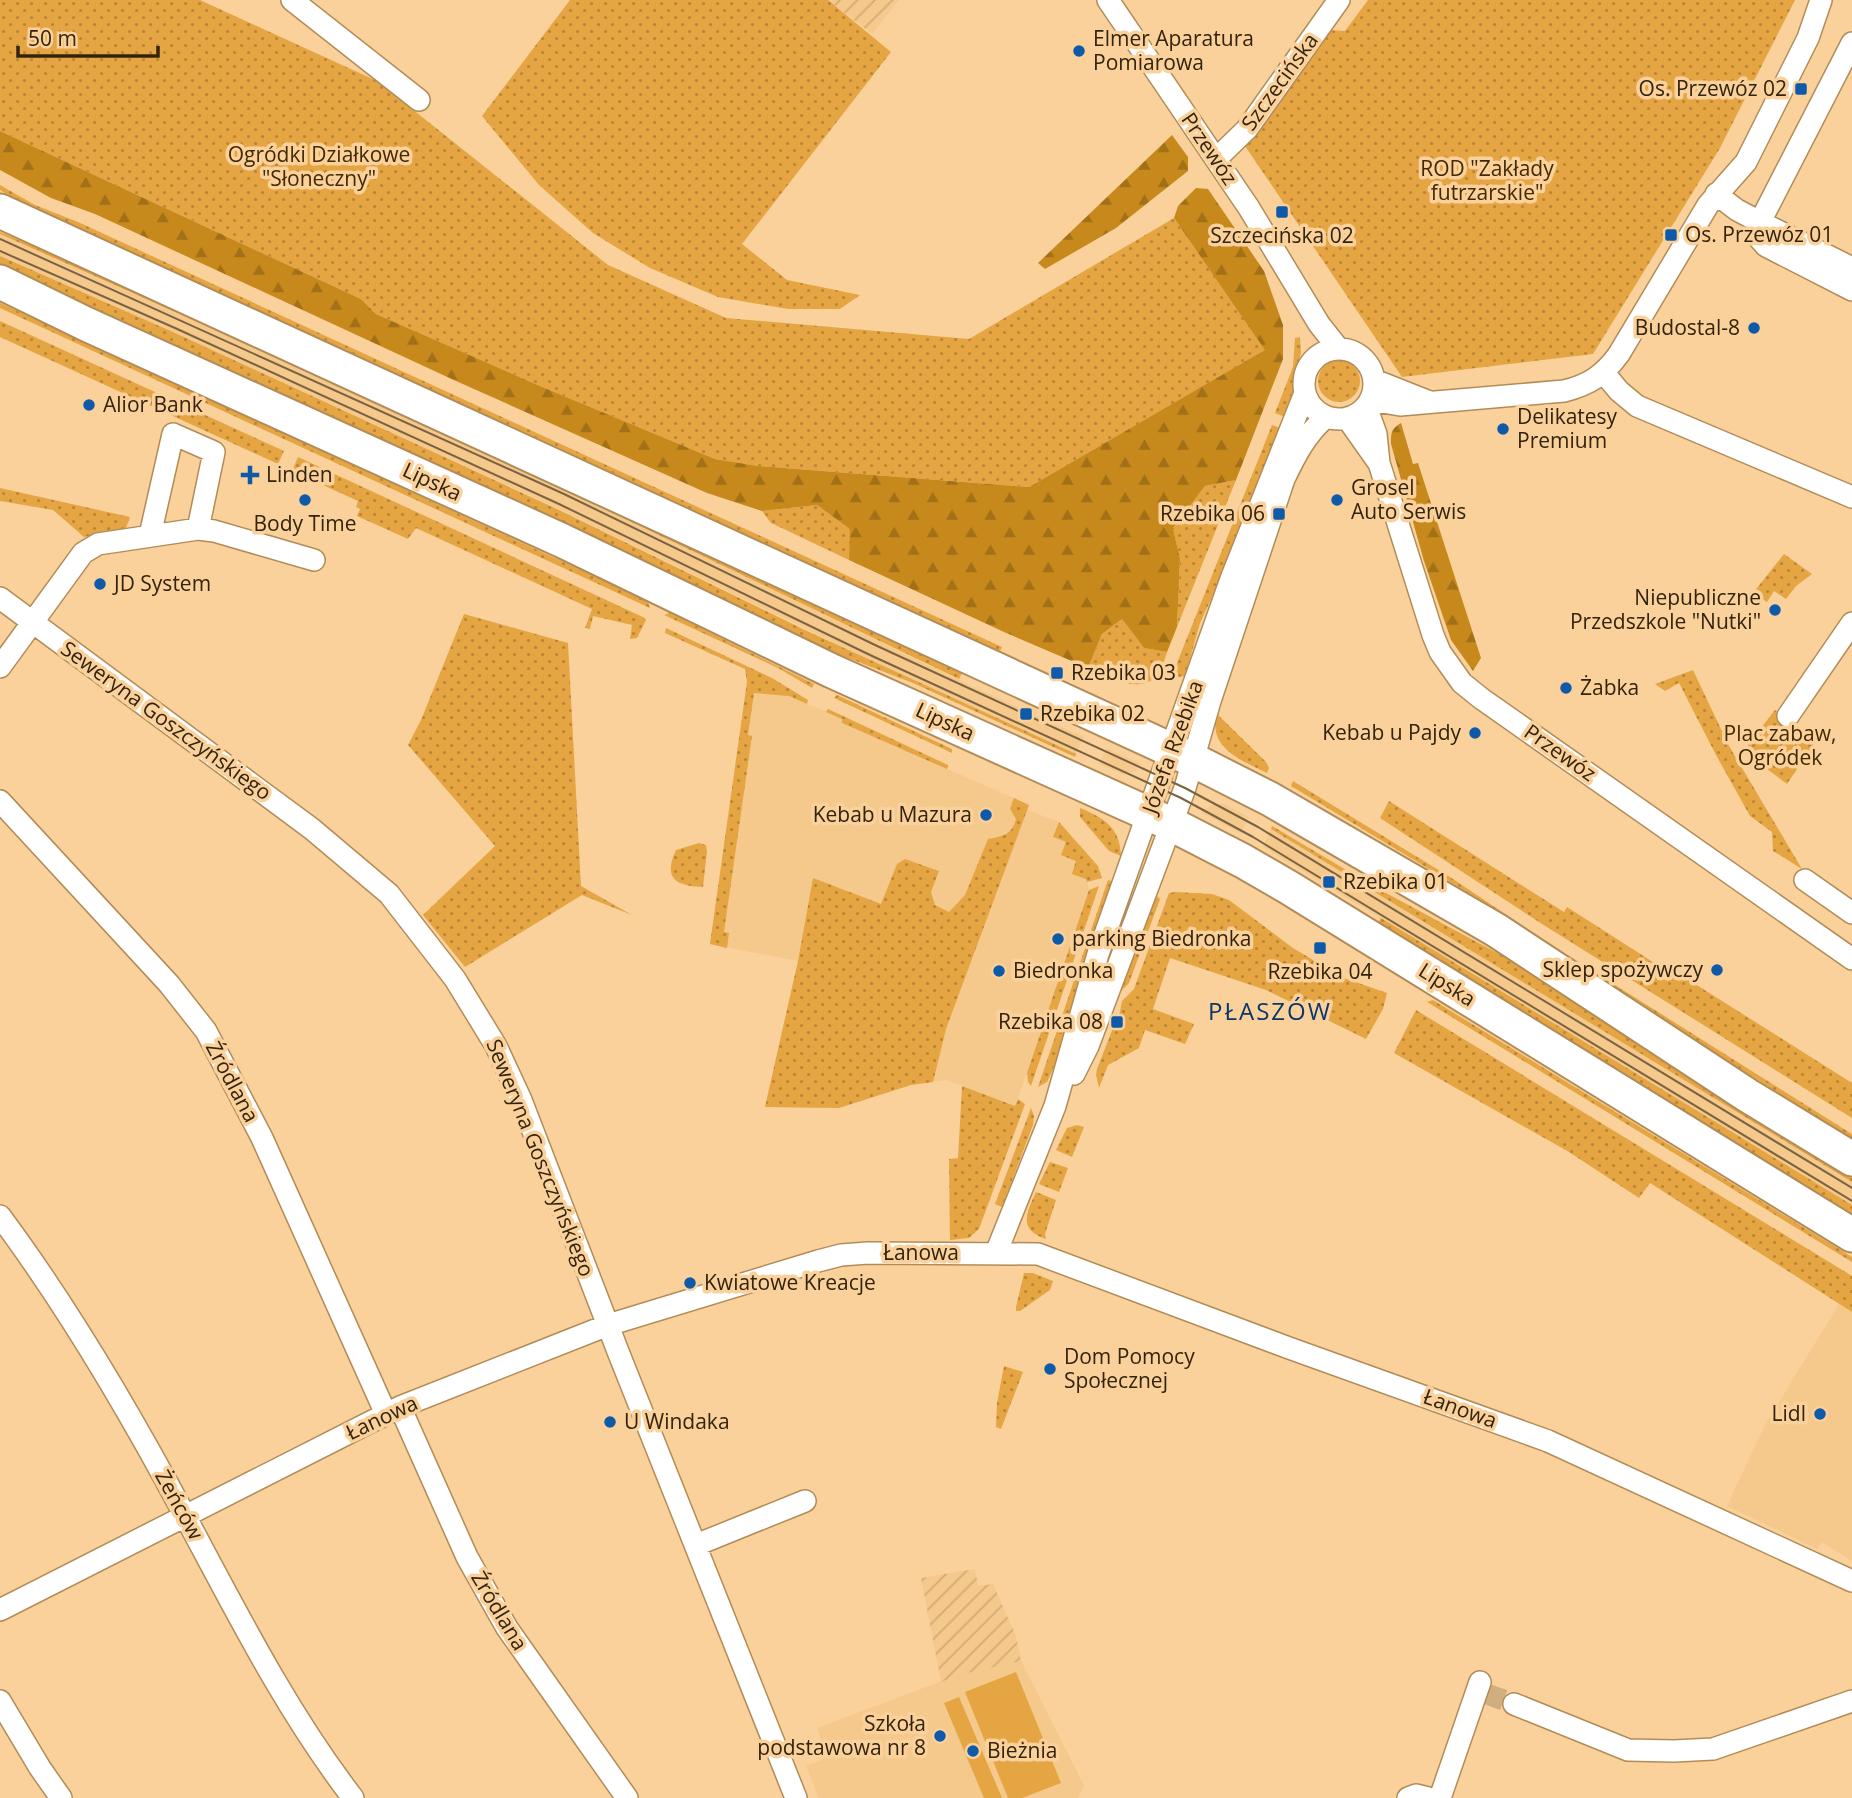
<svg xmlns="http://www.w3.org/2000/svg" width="1852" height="1798" viewBox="0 0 1852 1798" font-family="'Open Sans',sans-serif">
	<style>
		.built { fill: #f5c88b }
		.industrial { fill: url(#industrial-furrows) }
		.green { fill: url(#green-dots) }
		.forest { fill: url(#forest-firs) }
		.pitch { fill: #e5a543 }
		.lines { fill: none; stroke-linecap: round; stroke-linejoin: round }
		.street-tunnel { stroke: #d2ae7f; stroke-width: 21; stroke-dasharray: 21 10; stroke-linecap: butt }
		.street-casing { stroke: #b28c58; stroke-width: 24 }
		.primary-casing { stroke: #b28c58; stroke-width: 37 }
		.street { stroke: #fff; stroke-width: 21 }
		.primary { stroke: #fff; stroke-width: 33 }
		.tram { stroke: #7b6240; stroke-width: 2 }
		.poi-dot { fill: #0e59a8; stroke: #fad19b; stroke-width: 2.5 }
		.labels { text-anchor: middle; stroke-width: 7; stroke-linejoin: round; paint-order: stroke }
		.poi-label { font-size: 21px; fill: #33230d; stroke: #fad19b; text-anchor: start }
		.street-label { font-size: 21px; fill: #33230d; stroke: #fad19b }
		.park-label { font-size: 21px; fill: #422900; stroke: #fad19b }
		.quarter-label { font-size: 24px; letter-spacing: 2px; fill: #0a376a; stroke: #fad19b }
	</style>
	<defs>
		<pattern id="industrial-furrows" width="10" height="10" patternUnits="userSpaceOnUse" patternTransform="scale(1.75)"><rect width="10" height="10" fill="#f5c88b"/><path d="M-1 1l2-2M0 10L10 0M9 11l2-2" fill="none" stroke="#d2ac77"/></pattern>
		<pattern id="green-dots" width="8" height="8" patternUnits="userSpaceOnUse" patternTransform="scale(1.75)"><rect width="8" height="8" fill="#e5a543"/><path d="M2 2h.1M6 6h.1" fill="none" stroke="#ba8636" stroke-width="1.8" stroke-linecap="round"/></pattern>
		<pattern id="forest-firs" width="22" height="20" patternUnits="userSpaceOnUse" patternTransform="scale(1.75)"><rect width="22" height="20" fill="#c7891c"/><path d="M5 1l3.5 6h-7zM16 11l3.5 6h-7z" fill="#a27017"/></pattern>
	</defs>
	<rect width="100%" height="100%" fill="#fad19b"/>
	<path class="built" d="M 0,234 L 180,314 L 565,490 L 959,680 L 1084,737 L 1076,754 L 866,658 L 557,508 L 173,332 L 0,256 Z
		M 747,682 L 785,694 L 843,719 L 842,723 L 1014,798 L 1029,805 L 1027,810 L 1059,822 L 1053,837 L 1066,842 L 1086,879 L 1089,890 L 1045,1024 L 1015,1106 L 947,1080 L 911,1085 L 839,1108 L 765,1107 L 798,961 L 710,944 Z
		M 1107,748 L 1141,764 L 1135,771 L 1122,774 L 1099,764 Z
		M 1225,804 L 1248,817 L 1241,834 L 1201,812 L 1212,805 Z
		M 1271,829 L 1852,1182 L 1852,1205 L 1263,847 Z
		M 1839,1304 L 1852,1312 L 1852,1561 L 1822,1542 L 1817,1549 L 1727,1506 L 1765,1425 Z
		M 1021,1661 L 1084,1785 L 1078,1798 L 819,1798 L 806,1766 L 828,1757 L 817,1728 L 958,1675 Z"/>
	<path class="industrial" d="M 828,0 L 899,0 L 872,34 Z
		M 975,1569 L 978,1586 L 993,1584 L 1016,1636 L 1021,1661 L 958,1675 L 941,1682 L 921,1578 Z"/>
	<path class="green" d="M 0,0 L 200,0 L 377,81 L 608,265 L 726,318 L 969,339 L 1174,218 L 1266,350 L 1029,487 L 758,466 L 715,459 L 540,386 L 376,314 L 361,299 L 0,131 Z
		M 570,0 L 828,0 L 891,52 L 742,244 L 787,280 L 860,295 L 840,309 L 788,309 L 718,297 L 650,268 L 593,233 L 539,185 L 482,116 Z
		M 1368,0 L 1795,0 L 1720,148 L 1593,354 L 1402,377 L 1245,146 L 1328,30 L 1345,31 Z
		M 0,185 L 35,205 L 78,222 L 1002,647 L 1000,651 L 10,196 L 0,190 Z
		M 0,232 L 59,256 L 963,671 L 959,679 L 565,490 L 180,314 L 0,234 Z
		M 0,256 L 173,332 L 557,509 L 807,631 L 1076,754 L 1075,757 L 913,683 L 804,641 L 611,545 L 0,266 Z
		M 0,303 L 648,601 L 650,608 L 0,308 Z
		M 0,321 L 284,451 L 278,464 L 0,337 Z
		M 1300,337 L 1301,353 L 1294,381 L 1294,395 L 1288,418 L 1275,413 L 1293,367 L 1295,338 Z
		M1318 381a21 21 0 1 1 42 0a21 21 0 1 1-42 0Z
		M 1272,425 L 1283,429 L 1246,523 L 1200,623 L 1185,676 L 1179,677 L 1173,673 Z
		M 298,457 L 645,618 L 646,620 L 637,638 L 630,639 L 632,625 L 593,616 L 590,629 L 585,628 L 592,609 L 416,528 L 408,539 L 357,516 L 360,509 L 356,507 L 358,501 L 292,471 Z
		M 1236,480 L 1177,627 L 1180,560 L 1173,528 L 1205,486 Z
		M 0,488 L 130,517 L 126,528 L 84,537 L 53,510 L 0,501 Z
		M 817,505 L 851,529 L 849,560 L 771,523 L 762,511 Z
		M 1784,554 L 1812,574 L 1796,586 L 1786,599 L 1774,591 L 1767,602 L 1753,593 Z
		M 670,613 L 814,684 L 812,688 L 778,668 L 664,615 Z
		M 464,614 L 568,643 L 581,886 L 632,915 L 582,895 L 465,967 L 423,915 L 495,846 L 408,745 L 421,720 Z
		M 1122,619 L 1144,648 L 1167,652 C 1165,658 1163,666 1159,672 C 1144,698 1108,676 1088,668 L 1102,634 Z
		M 666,628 L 772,678 L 808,700 L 807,704 L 789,696 L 754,693 L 748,735 L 752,736 L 724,932 L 729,933 L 727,948 L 710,944 L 747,682 L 745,669 L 665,633 Z
		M 1693,670 L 1729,746 L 1802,869 L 1773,851 L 1772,832 L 1750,816 L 1716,755 L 1679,683 L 1665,691 L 1655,684 Z
		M 837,695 L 952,749 L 952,753 L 834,698 Z
		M 828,709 L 948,765 L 947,769 L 842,723 L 842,719 L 826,712 Z
		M 1775,710 L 1816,741 L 1787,784 L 1743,751 Z
		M 1217,714 L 1266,762 L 1269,768 L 1267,773 C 1243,761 1207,748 1217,714 Z
		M 1293,781 L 1450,877 L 1517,922 L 1291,786 Z
		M 1014,798 L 1029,805 L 946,1029 L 933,1082 L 911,1085 L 839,1108 L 765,1107 L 798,961 L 813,878 L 881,904 L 897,864 L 905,859 L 939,871 L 931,892 L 935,905 L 949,912 L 965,895 L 988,839 C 1003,836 1012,835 1016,819 L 1010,809 Z
		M 1389,801 L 1564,912 L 1567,907 L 1681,980 L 1684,977 L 1852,1083 L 1852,1118 L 1542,924 L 1380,818 Z
		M 1080,808 C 1104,818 1120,827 1121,856 L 1109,851 L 1080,817 Z
		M 1059,822 L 1098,866 L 1102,878 L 1087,882 L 1086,879 L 1072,874 L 1076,861 L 1061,855 L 1066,842 L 1053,837 Z
		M 1272,826 L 1375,887 L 1525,968 L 1713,1093 L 1852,1178 L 1852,1182 L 1271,829 Z
		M 699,843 L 706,845 L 707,851 L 703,887 C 675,886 663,878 676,850 Z
		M 1108,880 L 1115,882 L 1053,1069 L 1047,1082 L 1038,1087 Z
		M 1099,886 L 1031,1086 L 1028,1082 L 1027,1073 L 1089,890 Z
		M 1175,892 L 1212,894 L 1229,900 L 1293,948 L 1328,969 L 1344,978 L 1387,993 L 1383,1009 L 1366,1039 L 1266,990 L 1170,958 L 1153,1009 L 1194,1024 L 1185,1044 L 1145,1030 L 1139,1048 L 1108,1065 L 1099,1088 L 1096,1075 L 1097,1069 L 1113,1028 L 1117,1028 L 1122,1001 L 1134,989 L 1169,893 Z
		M 1155,894 L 1160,899 L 1129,983 L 1117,995 Z
		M 1381,918 L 1852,1205 L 1852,1217 L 1375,927 Z
		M 1569,956 L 1852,1134 L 1852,1139 L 1704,1046 Z
		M 1433,1000 L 1852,1257 L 1852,1262 L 1427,1002 Z
		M 1416,1010 L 1852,1276 L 1852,1312 L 1650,1183 L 1639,1198 L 1569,1152 L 1394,1053 Z
		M 962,1086 L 1015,1106 L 1018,1099 L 1025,1104 L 979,1229 L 969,1238 L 950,1240 L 949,1159 L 958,1158 Z
		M 1031,1108 L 1034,1116 L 1033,1125 L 1002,1207 L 995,1204 Z
		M 1077,1125 L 1084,1127 L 1072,1157 L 1056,1150 L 1067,1128 Z
		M 1050,1162 L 1068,1168 L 1059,1192 L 1039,1184 Z
		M 1036,1192 L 1056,1200 L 1045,1234 L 1046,1239 C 1018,1229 1026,1214 1036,1192 Z
		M 1024,1273 L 1033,1273 L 1053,1281 L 1050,1290 L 1020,1311 L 1016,1311 L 1016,1307 Z
		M 1004,1366 L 1023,1372 L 1001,1429 L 996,1427 L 997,1403 Z"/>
	<path class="forest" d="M 0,131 L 361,299 L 376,314 L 540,386 L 715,459 L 758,466 L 1029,487 L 1265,350 L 1174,218 L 1178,206 L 1196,188 L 1208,189 L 1264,271 L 1283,325 L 1283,359 L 1236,480 L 1205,486 L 1173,528 L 1180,559 L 1177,627 L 1167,652 L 1144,648 L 1122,619 L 1102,634 L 1088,668 L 1004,632 L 849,560 L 850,529 L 817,505 L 762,511 L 707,493 L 456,381 L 95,214 L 51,198 L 0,170 Z
		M 1172,135 L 1188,157 L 1188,171 L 1116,228 L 1045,269 L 1038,263 Z
		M 1401,423 L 1413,464 L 1418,463 L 1481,658 L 1473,671 L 1451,640 L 1424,561 L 1391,444 C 1391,433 1391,429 1401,423 Z"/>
	<path class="pitch" d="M 1016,1672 L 1061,1783 L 1022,1798 L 1008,1798 L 965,1692 Z
		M 959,1697 L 1002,1798 L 984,1798 L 944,1703 Z"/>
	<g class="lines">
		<path class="street-tunnel" d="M 1484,1693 L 1514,1704"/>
		<defs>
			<path id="street" d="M 292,0 L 419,100
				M 1108,0 L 1249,208 L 1319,324 L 1338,348
				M 1852,43 L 1760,222 L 1852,268
				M 1216,159 L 1247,129 L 1339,0
				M 1716,194 L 1737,210 L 1760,222 L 1756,231 L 1759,238 L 1766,246 L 1852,290
				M1304 384a35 35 0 1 1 70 0a35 35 0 1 1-70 0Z
				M 1604,373 L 1619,391 L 1637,406 L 1852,497
				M 1374,380 L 1427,401
				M 1370,400 L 1400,405 L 1564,391 C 1589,385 1604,375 1619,354 L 1708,205 L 1746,162 L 1808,38 L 1821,0
				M 1366,406 L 1376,434 L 1379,463 L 1433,635 L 1440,652 L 1462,683 L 1482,699 L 1852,959
				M 1347,418 L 1378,462
				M 150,535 L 173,434 L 214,452 L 198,529
				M 0,598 L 312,829 L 389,894 L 455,979 L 496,1046 L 521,1100 L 619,1354 L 796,1798
				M 0,667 L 83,553 L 98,544 L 198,529 L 214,531 L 314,560
				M 1788,716 L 1852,623
				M 0,801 L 169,984 L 206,1031 L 262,1138 L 386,1414
				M 1805,880 L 1852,913
				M 1074,1074 L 1088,1046 L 1185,788 L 1210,701 L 1284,479 C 1295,456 1306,434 1326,417
				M 0,1216 C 70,1310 129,1411 184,1514 C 236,1611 286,1711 353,1798
				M 996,1253 L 1055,1106 L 1098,954 L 1231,579 L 1305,393
				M 400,1407 L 467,1557 L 507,1628 L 627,1798
				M 696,1545 L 805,1501
				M 0,1610 L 400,1407 L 608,1325 L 818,1261 L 841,1255 L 868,1253 L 1038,1254 L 1289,1348 L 1548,1441 L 1852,1581
				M 0,1701 L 40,1768 L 61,1798
				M 1514,1704 L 1628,1750 L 1674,1751 L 1713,1749 L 1852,1701
				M 1408,1798 L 1416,1795 L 1428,1798
				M 1440,1798 L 1480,1682"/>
			<path id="primary" d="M 0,211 L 1193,760 L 1270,799 L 1496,930 L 1747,1095 L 1852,1159
				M 0,282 L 86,324 L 563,541 L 832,671 L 1171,824 L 1243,861 L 1288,887 L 1852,1235"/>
		</defs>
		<use href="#street" class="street-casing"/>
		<use href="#primary" class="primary-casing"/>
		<use href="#street" class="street"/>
		<use href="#primary" class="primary"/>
		<path class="tram" d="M 0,239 L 564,494 L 875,645 L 1185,788 L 1258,827 L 1852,1188
			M 0,251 L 175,328 L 559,504 L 870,655 L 1181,798 L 1253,837 L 1852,1201"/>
	</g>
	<g class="poi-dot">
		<circle cx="1079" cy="51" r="7"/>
		<rect x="1794" y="82" width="14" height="14" rx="3.5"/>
		<rect x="1275" y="205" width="14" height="14" rx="3.5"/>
		<rect x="1664" y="228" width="14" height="14" rx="3.5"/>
		<circle cx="1754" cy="328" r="7"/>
		<circle cx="89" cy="405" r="7"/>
		<circle cx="1503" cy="429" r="7"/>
		<path d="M246.5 464.5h7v7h7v7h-7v7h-7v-7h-7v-7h7z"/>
		<circle cx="305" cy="500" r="7"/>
		<circle cx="1337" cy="500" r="7"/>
		<rect x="1272" y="507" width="14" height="14" rx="3.5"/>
		<circle cx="100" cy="584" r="7"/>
		<circle cx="1775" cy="610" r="7"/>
		<rect x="1050" y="666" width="14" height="14" rx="3.5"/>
		<circle cx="1566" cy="688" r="7"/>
		<rect x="1019" y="707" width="14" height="14" rx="3.5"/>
		<circle cx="1475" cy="733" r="7"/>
		<circle cx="986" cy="815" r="7"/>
		<rect x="1322" y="875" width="14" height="14" rx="3.5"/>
		<circle cx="1058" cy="939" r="7"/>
		<rect x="1313" y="941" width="14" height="14" rx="3.5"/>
		<circle cx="1717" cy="970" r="7"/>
		<circle cx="999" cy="971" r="7"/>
		<rect x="1110" y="1015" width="14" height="14" rx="3.5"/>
		<circle cx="690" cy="1283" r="7"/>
		<circle cx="1050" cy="1369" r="7"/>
		<circle cx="1820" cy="1414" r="7"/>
		<circle cx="610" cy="1422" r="7"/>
		<circle cx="940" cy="1736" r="7"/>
		<circle cx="973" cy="1751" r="7"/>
	</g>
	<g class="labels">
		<g class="poi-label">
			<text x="1093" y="46">Elmer Aparatura<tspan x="1093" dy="24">Pomiarowa</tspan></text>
			<text x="1787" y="96" text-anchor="end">Os. Przewóz 02</text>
			<text x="1685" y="242">Os. Przewóz 01</text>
			<text x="1282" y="243" text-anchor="middle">Szczecińska 02</text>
			<text x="1740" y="335" text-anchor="end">Budostal-8</text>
			<text x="103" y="412">Alior Bank</text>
			<text x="1517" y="424">Delikatesy<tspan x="1517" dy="24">Premium</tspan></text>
			<text x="266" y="482">Linden</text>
			<text x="1351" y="495">Grosel<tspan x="1351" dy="24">Auto Serwis</tspan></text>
			<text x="1265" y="521" text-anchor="end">Rzebika 06</text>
			<text x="305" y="531" text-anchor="middle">Body Time</text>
			<text x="114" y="591">JD System</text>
			<text x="1761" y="605" text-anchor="end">Niepubliczne<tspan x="1761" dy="24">Przedszkole "Nutki"</tspan></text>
			<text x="1071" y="680">Rzebika 03</text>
			<text x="1580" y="695">Żabka</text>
			<text x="1040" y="721">Rzebika 02</text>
			<text x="1461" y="740" text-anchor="end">Kebab u Pajdy</text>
			<text x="972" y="822" text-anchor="end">Kebab u Mazura</text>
			<text x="1343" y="889">Rzebika 01</text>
			<text x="1072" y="946">parking Biedronka</text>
			<text x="1703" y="977" text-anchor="end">Sklep spożywczy</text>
			<text x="1013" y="978">Biedronka</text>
			<text x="1320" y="979" text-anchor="middle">Rzebika 04</text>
			<text x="1103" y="1029" text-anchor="end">Rzebika 08</text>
			<text x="704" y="1290">Kwiatowe Kreacje</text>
			<text x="1064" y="1364">Dom Pomocy<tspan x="1064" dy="24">Społecznej</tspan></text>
			<text x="1806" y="1421" text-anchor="end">Lidl</text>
			<text x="624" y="1429">U Windaka</text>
			<text x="926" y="1731" text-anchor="end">Szkoła<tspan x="926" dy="24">podstawowa nr 8</tspan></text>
			<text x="987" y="1758">Bieżnia</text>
		</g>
		<g class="street-label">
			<text transform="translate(1280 82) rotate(-54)" y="7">Szczecińska</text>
			<text transform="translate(1209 149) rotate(56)" y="7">Przewóz</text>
			<text transform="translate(432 482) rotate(25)" y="7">Lipska</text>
			<text transform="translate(166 721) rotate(36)" y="7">Seweryna Goszczyńskiego</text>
			<text transform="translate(945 722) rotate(25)" y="7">Lipska</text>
			<text transform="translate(1173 747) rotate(-70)" y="7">Józefa Rzebika</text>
			<text transform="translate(1560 753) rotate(35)" y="7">Przewóz</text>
			<text transform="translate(1447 985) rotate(32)" y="7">Lipska</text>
			<text transform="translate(232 1082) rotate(62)" y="7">Źródlana</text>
			<text transform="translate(540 1158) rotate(68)" y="7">Seweryna Goszczyńskiego</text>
			<text x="921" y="1260">Łanowa</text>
			<text transform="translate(1460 1409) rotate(20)" y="7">Łanowa</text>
			<text transform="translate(382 1418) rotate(-25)" y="7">Łanowa</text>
			<text transform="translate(179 1505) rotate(61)" y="7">Żeńców</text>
			<text transform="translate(499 1611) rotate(59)" y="7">Źródlana</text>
		</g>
		<g class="park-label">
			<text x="319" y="162">Ogródki Działkowe<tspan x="319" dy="24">"Słoneczny"</tspan></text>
			<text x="1487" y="176">ROD "Zakłady<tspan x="1487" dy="24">futrzarskie"</tspan></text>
			<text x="1780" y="741">Plac zabaw,<tspan x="1780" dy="24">Ogródek</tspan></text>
		</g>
		<g class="quarter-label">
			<text x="1270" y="1020">PŁASZÓW</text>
		</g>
	</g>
	<path d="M18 46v10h140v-10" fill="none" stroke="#33230d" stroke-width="3.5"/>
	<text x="28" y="46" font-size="21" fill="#33230d" stroke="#fad19b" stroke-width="5" paint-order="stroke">50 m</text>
</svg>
